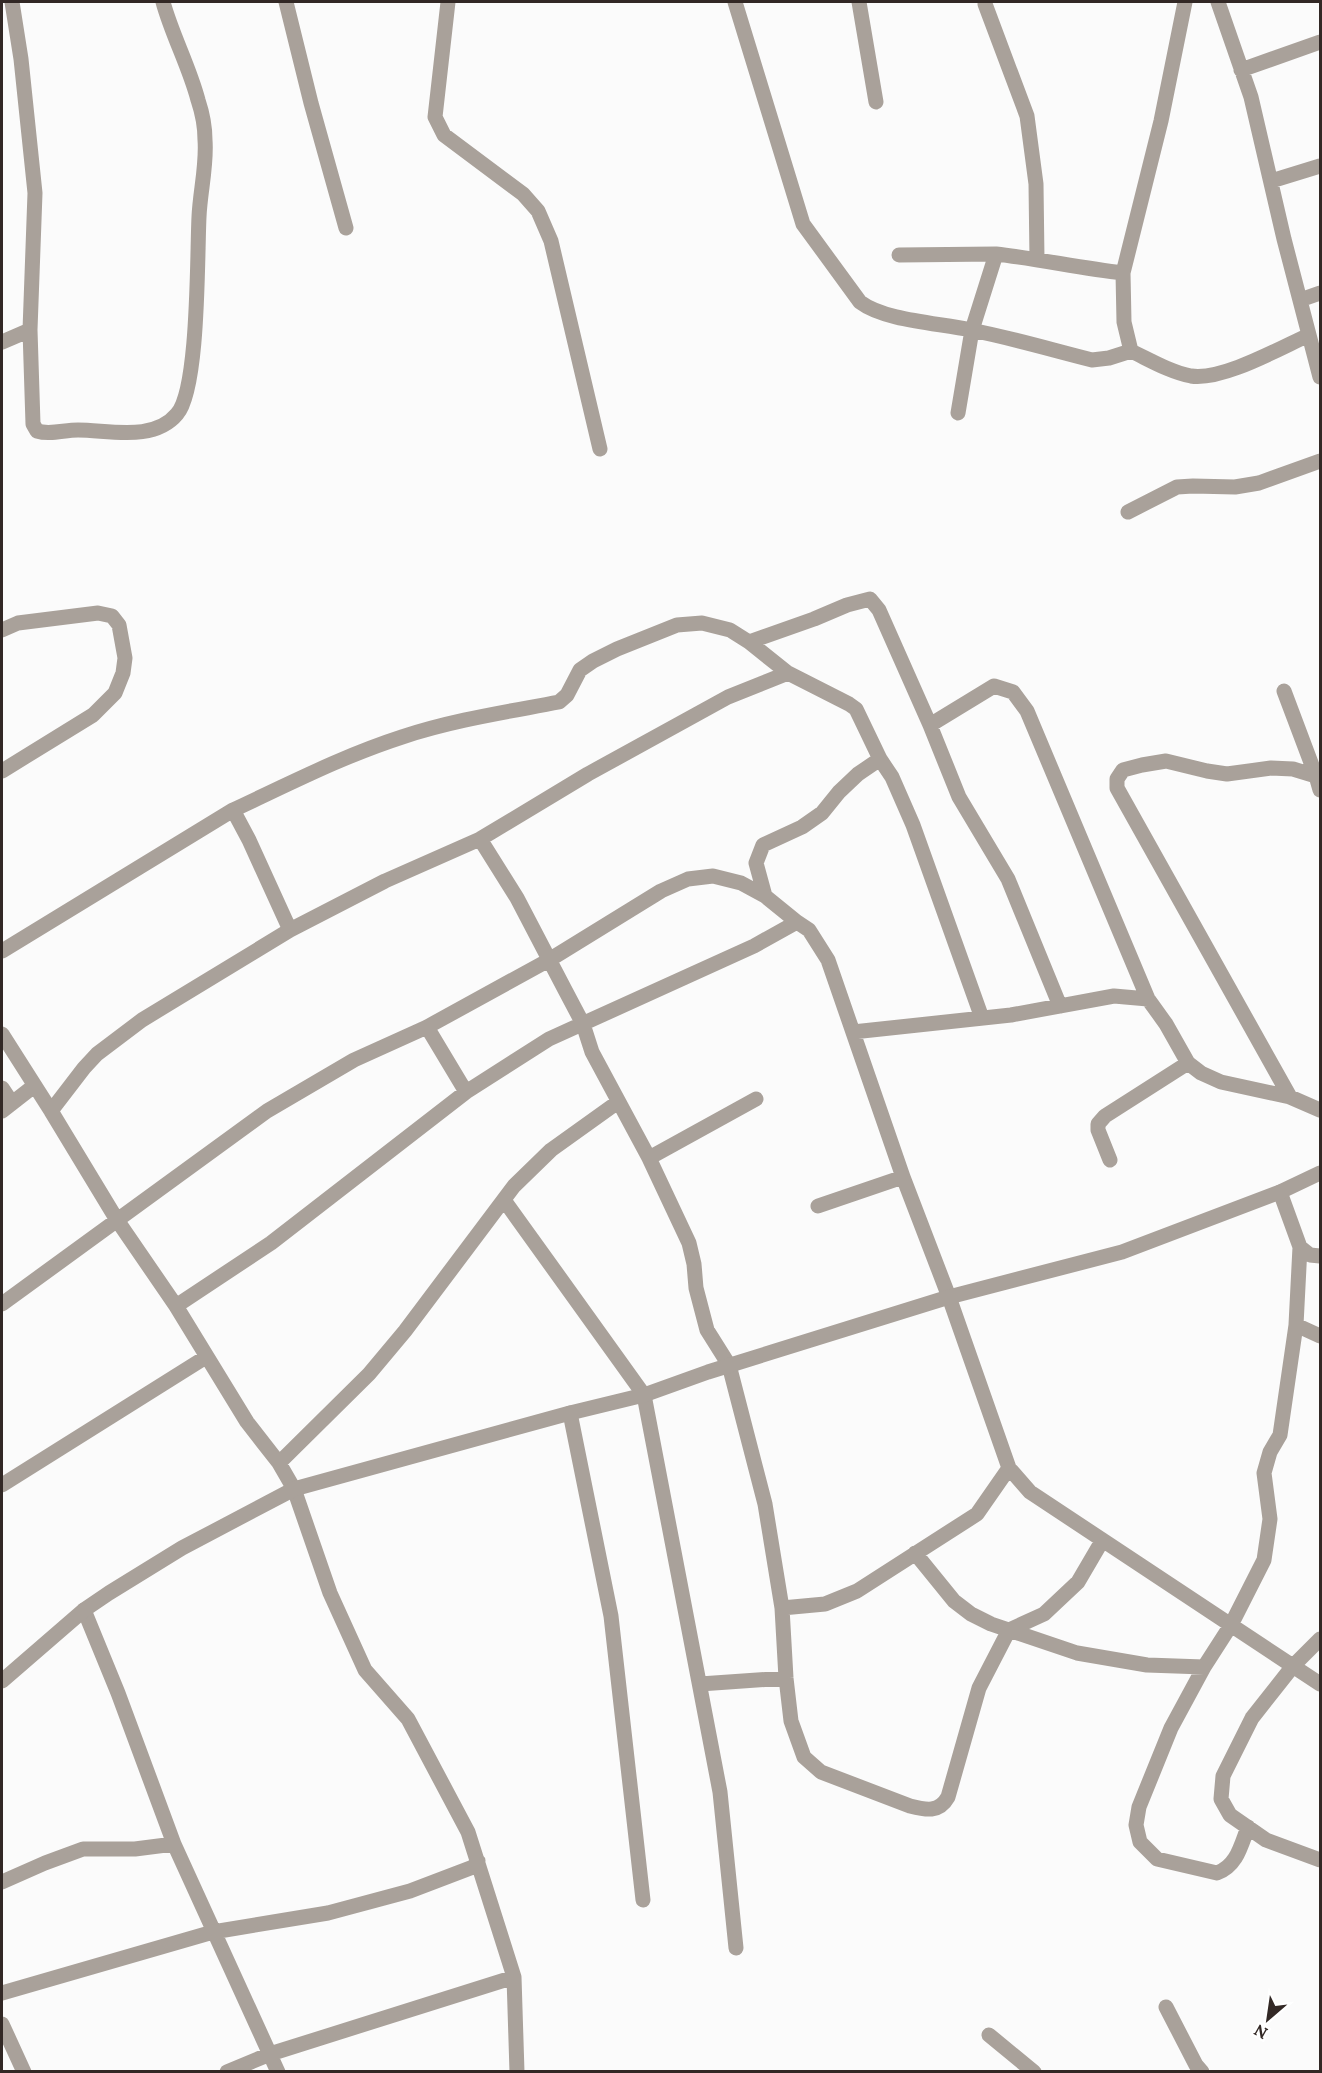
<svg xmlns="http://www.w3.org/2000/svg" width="1322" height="2073" viewBox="0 0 1322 2073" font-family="Lora,serif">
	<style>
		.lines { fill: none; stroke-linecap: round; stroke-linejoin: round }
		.minor { stroke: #a9a19a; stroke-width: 15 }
		.tertiary { stroke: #a9a19a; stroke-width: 15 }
	</style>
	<rect width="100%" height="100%" fill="#fbfbfb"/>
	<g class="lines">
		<path class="minor" d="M 12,2 L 21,59 L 35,193 L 30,330 L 33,424 L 37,431 C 50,435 64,430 78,430 C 109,430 154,442 177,414 C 199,389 197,256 199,217 C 200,192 207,165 205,140 C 205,128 202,112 198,100 C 189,66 172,35 163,2
			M 286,2 L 311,103 L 346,228
			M 448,2 L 435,117 L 444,135 L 523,194 L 538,211 L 551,241 L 600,449
			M 735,2 L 803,224 L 860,302 C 885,321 940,323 971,330 C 1012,338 1052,350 1092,360 L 1109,358 L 1131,351
			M 859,2 L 876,102
			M 1185,2 L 1161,121 L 1123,273 L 1124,322 L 1131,351 C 1150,360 1170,372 1191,376 C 1222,381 1280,348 1309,335
			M 1218,2 L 1251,97 L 1284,239 L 1320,377
			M 985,4 L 1027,116 L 1036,184 L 1037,259
			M 1241,70 L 1320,42
			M 1271,181 L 1320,166
			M 899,255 L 996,254
			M 1300,300 L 1320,293
			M 2,342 L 30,330
			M 958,413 L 972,330 L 996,254 C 1039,259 1080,268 1123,273
			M 1128,512 L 1177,487 L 1193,486 L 1235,487 L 1259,483 L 1320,461
			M 2,630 L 18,623 L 98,613 L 112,616 L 119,625 L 125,658 L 123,673 L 115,693 L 93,715 L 2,771
			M 749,642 L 814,619 L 847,605 L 870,599 L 879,610 L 930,725 L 959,797 L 1008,879 L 1060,1006
			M 1284,691 L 1316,776
			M 930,725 L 994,686 L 1013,692 L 1027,711 L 1148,999 L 1166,1024 L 1188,1063 L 1201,1073 L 1221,1082 L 1290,1097 L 1320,1110
			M 233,810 C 289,784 343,756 402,737 C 453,720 507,712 559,702 L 567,695 L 580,670 L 593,661 L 617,649 L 677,625 L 702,623 L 730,630 L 749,642 L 788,673 L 849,704 L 856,709 L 880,759 L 892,777 L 913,825 L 982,1018
			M 480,839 L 517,898 L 564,988 L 583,1024 L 592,1052 L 649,1158 L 689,1243 L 694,1264 L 696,1288 L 707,1330 L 729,1365 L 765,1504 L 782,1608 L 786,1678 L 791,1721 L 804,1757 L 821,1772 L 910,1806 C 926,1810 939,1813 948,1797 L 979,1688 L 1009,1630 L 1044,1614 L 1078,1582 L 1102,1541
			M 765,896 L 756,863 L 763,845 L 802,827 L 822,813 L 839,792 L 858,774 L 880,759
			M 2,951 L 233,810 L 249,840 L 290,930
			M 427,1027 L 466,1092
			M 853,1032 L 1011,1015 L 1114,996 L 1148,999
			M 2,1034 L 51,1111 L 117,1220 L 176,1306 L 247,1422 L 279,1463 L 294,1489 L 330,1593 L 365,1670 L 408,1719 L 468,1832 L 514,1977 L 517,2072
			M 2,1088 L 12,1103
			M 1290,1097 L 1117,788 L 1117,779 L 1123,770 L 1142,765 L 1166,761 L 1207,771 L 1227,774 L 1271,768 L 1293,769 L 1316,776 L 1320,790
			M 2,1111 L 34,1086
			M 51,1111 L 84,1068 L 97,1054 L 142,1020 L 290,930 L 385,881 L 480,839 L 588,774 L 728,697 L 788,673
			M 649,1158 L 756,1099
			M 1110,1160 L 1098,1130 L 1098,1124 L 1105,1116 L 1188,1063
			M 1280,1192 L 1300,1247 L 1310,1255 L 1320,1256
			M 504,1200 L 644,1395 L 720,1792 L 736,1948
			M 818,1206 L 903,1177
			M 2,1304 L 267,1111 L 354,1060 L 427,1027 L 549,960 L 661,891 L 688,879 L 713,876 L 741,883 L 765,896 L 797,922
			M 176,1306 L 271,1243 L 466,1092 L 549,1039 L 754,946 L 797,922 L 809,930 L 828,960 L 903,1177 L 949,1297 L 1009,1468 L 1030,1492 L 1320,1684
			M 1296,1325 L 1320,1336
			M 570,1413 L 611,1616 L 643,1900
			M 279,1463 L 369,1374 L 405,1331 L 514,1186 L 551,1150 L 618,1102
			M 2,1485 L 206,1357
			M 915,1553 L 954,1601 L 971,1614 L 991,1624 L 1077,1653 L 1147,1665 L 1204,1667
			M 782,1608 L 825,1604 L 857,1591 L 977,1514 L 1009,1468
			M 84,1610 L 118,1693 L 174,1844 L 278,2072
			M 1320,1639 L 1293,1666 L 1252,1718 L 1223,1776 L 1221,1799 L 1230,1815 L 1266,1840 L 1320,1860
			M 700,1684 L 786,1678
			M 1248,1827 C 1241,1845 1237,1866 1217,1873 L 1157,1859 L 1140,1842 L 1136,1825 L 1139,1807 L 1171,1728 L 1204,1667 L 1231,1625 L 1264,1560 L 1270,1519 L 1264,1473 L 1270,1452 L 1280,1435 L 1296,1325 L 1300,1247
			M 2,1882 L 45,1863 L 83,1849 L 135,1849 L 174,1844
			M 2,1993 L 213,1932 L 328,1913 L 410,1891 L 473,1867 L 478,1861
			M 1166,2007 L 1196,2065 L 1202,2072
			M 2,2024 L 24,2072
			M 989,2035 L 1034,2072
			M 227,2072 L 270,2054 L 514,1977"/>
		<path class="tertiary" d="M 2,1681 L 84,1610 L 109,1593 L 182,1548 L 294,1489 L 570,1413 L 644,1395 L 708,1372 L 949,1297 L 1122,1252 L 1280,1192 L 1320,1173"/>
	</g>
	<rect width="1322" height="2073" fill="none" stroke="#322825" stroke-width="6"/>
	<g transform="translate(1268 2019) rotate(209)" stroke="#ffffff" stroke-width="4.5" paint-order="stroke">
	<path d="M0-4.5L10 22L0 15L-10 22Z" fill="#322825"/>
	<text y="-9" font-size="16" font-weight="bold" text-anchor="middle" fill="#322825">N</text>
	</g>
</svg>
